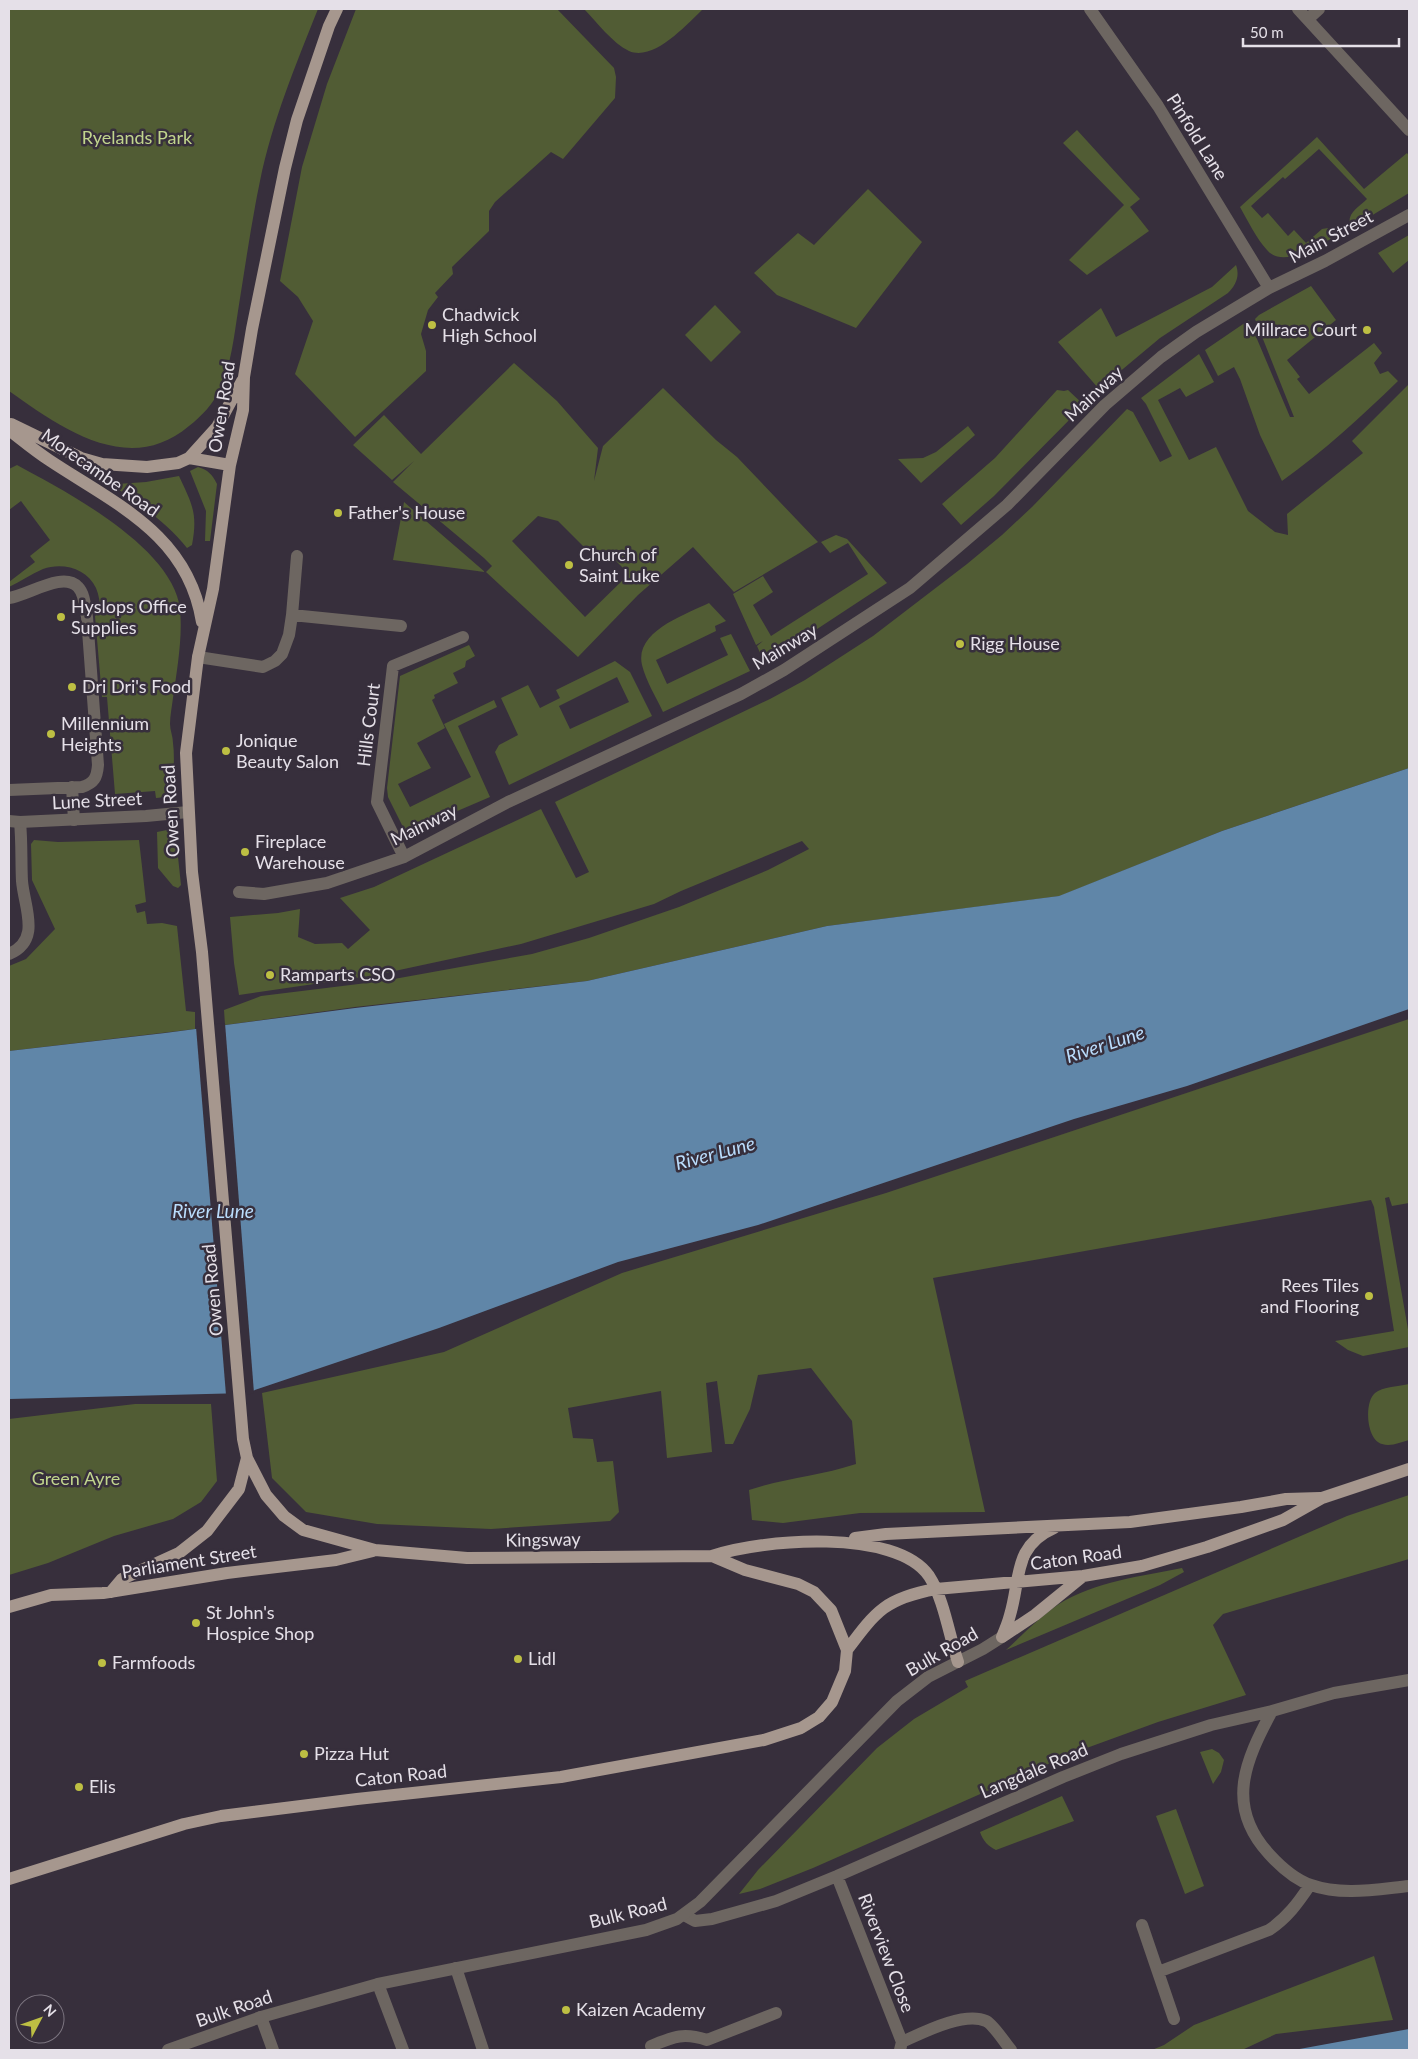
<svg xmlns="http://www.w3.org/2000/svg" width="1418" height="2059" viewBox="0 0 1418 2059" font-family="Lato,sans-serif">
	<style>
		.green { fill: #515c34; fill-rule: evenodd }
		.water { fill: #6086a8 }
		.pier { fill: #372f3c }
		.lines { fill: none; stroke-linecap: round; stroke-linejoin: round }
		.minor { stroke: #6d6661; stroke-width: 12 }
		.tertiary { stroke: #6d6661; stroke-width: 12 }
		.primary { stroke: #a6978e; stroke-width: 12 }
		.poi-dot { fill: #bdbf43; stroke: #372f3c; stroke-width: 2 }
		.labels { text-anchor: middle; stroke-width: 5; stroke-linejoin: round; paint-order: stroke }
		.street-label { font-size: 18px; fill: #e5e0e8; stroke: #372f3c }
		.park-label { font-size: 18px; fill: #c1d58d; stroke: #372f3c }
		.poi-label { font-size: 18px; fill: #e5e0e8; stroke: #372f3c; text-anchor: start }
		.water-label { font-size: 19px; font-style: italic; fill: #baddfd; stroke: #372f3c }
	</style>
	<rect width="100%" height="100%" fill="#372f3c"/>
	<path class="green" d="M 9,9 L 318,9 C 296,64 272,122 260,181 C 251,224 245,268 238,311 C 234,337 231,365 220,389 C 213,404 202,416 189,426 C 129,477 61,428 9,391 Z
		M 356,9 L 557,9 L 614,68 L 616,77 L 615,98 L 563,159 L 551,152 L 495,202 L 489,211 L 489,231 L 452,267 L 453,274 L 435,293 L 438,297 L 428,310 L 421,334 L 426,351 L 426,371 L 355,437 L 295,374 L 313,321 L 298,297 L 280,281 L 302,167 L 327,84 Z
		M 584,9 L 703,9 C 687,24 654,62 629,51 C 612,43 597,22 584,9 Z
		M 1077,130 L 1140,199 L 1130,207 L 1149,231 L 1087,275 L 1069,260 L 1124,205 L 1063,143 Z
		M 1317,137 L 1364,189 L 1407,153 L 1409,156 L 1409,193 L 1351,228 C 1345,214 1358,208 1367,199 L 1319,149 L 1285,179 L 1283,177 L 1251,206 L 1262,218 L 1268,213 L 1288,236 L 1294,230 L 1306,243 L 1322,229 L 1328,228 L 1336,236 C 1319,245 1283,269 1267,250 C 1256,238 1248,221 1240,207 Z
		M 868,189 L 922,242 L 856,328 L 777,295 L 754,273 L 798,233 L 814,245 Z
		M 1409,235 L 1409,260 L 1393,273 L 1378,253 Z
		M 1236,265 C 1240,276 1236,285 1228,293 L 1160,338 L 1099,389 L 1058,342 L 1101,308 L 1116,337 L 1212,287 Z
		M 1311,286 L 1336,320 L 1287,360 L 1300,377 L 1297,379 L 1309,394 L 1374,343 L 1382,353 L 1374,363 L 1380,374 L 1388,371 L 1398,381 C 1361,417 1324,451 1282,481 L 1260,435 L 1240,379 L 1234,367 L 1218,376 L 1205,350 L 1249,320 L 1290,417 L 1294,417 L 1255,319 L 1259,315 Z
		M 715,305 L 741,332 L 711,362 L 685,335 Z
		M 1199,354 L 1214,382 L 1186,397 L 1180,388 L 1158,400 L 1189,460 L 1216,447 L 1248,511 L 1275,532 L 1288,535 L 1287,514 L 1363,453 L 1352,441 L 1409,384 L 1409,768 L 1222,831 L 1060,896 L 827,926 L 587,981 L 355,1007 L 225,1025 L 224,1010 L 261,996 L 383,981 L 532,954 L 589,938 L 679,907 L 768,870 L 809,849 L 802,841 L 681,891 L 654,904 L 521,944 L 376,975 L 239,995 L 234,963 L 230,917 L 278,913 L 300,909 L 298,937 L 315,944 L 342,943 L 348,949 L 370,930 L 340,898 L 374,887 L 541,809 L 576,878 L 589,872 L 555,802 L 770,699 L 805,680 L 873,636 L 967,564 L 1002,535 L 1032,507 L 1127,409 L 1133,412 L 1160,462 L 1172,456 L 1146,404 L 1141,398 Z
		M 514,363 L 557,401 L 598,448 L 594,481 L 603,446 L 663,388 L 716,440 L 737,457 L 818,542 L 734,592 L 693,547 L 638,595 L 578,657 L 486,572 L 492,566 L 484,558 L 393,482 L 414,461 L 392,480 L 353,445 L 384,415 L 421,454 ZM 538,516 L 558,521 L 600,563 L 609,554 L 629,574 L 585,617 L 512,541 Z
		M 1057,390 L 1064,391 L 1068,390 L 1084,405 L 994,496 L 961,525 L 942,504 L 995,458 Z
		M 968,426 L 975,435 L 921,483 L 898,459 L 923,458 L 936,452 Z
		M 17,465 C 67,492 166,544 179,603 C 184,631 177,670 173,698 C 172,706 170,716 170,724 C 170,730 173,737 173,743 C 175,758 173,774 173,789 C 170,797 164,797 156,798 L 155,791 L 115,794 L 107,697 L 102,697 L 95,616 L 101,611 C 100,604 99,595 96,588 C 87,568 62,562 43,569 C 31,574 20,582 9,587 L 9,582 L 35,562 L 30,556 L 50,540 L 21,501 L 9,510 L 9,469 Z
		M 198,467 C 208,470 212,474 217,484 L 210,541 L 205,541 L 206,511 L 190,471 Z
		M 179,476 C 192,504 198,513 192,545 L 187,548 C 167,523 142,506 115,487 L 117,484 L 146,482 Z
		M 404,502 L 485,572 L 393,560 Z
		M 836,535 L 847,539 L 887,583 L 767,662 L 764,662 L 757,646 L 763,641 L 756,645 L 733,594 L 763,576 L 773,592 L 753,605 L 771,636 L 868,574 L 848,543 L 830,553 L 821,542 Z
		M 709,603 L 726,621 L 715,626 L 716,631 L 656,660 L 667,684 L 728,655 L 720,638 L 731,634 L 750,671 L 663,712 C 656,697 646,681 642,665 C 634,631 687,614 709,603 Z
		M 469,645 L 475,656 L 466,661 L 465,667 L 453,673 L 458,683 L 434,695 L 435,698 L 432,700 L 445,728 L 417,743 L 431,768 L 398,784 L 410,807 L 471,777 L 444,724 L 494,700 L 497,707 L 458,726 L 490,797 L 406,833 L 388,797 L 387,788 L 400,676 Z
		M 615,661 L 630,672 L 652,716 L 509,785 L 495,752 L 499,745 L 518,735 L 501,698 L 528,685 L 540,708 L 560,698 L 556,690 ZM 617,677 L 629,702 L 570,729 L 559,706 Z
		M 167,830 L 175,834 L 176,838 L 181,885 L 178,888 L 173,886 L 158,868 L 157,832 Z
		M 34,840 L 58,842 L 139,840 L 146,902 L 135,905 L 137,913 L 145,911 L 147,924 L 162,923 L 177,926 L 186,1011 L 195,1012 L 195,1029 L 9,1051 L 9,966 L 26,959 L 55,929 L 32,880 L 31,844 Z
		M 1409,1019 L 1409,1203 L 1392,1206 L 1389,1197 L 1385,1198 L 1409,1335 L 1409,1347 L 1363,1356 L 1348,1350 L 1335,1341 L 1394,1331 L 1374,1207 L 1371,1200 L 933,1278 L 985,1512 L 860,1513 L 783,1523 L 752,1520 L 749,1490 C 784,1478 820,1476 856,1464 L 852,1421 L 811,1368 L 758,1375 L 750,1409 L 733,1444 L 725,1444 L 717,1381 L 706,1383 L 712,1452 L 667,1458 L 661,1391 L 568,1408 L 573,1438 L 593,1439 L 597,1462 L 613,1461 L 619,1512 L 610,1521 L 491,1529 L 377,1524 L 306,1512 L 272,1478 L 262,1393 L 444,1352 L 622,1273 L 886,1193 Z
		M 1409,1384 L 1409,1440 C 1401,1442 1391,1447 1382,1444 C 1366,1440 1364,1402 1375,1393 C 1382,1387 1400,1386 1409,1384 Z
		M 135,1404 L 211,1404 L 217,1481 L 201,1502 L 173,1519 L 114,1536 L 48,1563 L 9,1575 L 9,1419 Z
		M 1409,1495 L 1409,1559 L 1223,1614 L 1213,1625 L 1246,1695 L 1158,1722 L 1073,1753 L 813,1868 L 760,1889 L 739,1894 L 758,1870 L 877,1748 L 914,1719 L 968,1687 L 965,1681 L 1347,1516 Z
		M 1182,1568 L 1184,1572 L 1160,1585 L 1006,1650 C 1023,1634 1040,1617 1059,1604 C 1094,1582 1142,1576 1182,1568 Z
		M 1212,1749 L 1219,1753 L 1224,1760 L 1221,1772 L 1213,1784 L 1200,1752 Z
		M 1062,1796 L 1074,1821 L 996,1850 C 988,1846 983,1841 980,1832 Z
		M 1176,1809 L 1204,1886 L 1185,1894 L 1156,1816 Z
		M 1374,1956 L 1393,2020 L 1276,2034 L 1242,2050 L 1152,2050 L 1164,2045 L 1194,2025 Z"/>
	<path class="water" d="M 1409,768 L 1409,1009 L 1187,1086 L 1074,1119 L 758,1225 L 618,1262 L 439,1328 L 246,1393 L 9,1399 L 9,1051 L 165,1033 L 355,1008 L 587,981 L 827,926 L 1059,896 L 1222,831 Z
		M 1409,2029 L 1409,2050 L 1294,2050 Z"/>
	<path class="pier" d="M 225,1023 L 254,1393 L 247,1395 L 226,1395 L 196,1027 Z"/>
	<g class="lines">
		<path class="minor" d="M 1090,9 L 1158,106 L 1269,288
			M 1298,9 L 1409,130
			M 1308,19 L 1319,9
			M 9,598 C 29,595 63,571 78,587 C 85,594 85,608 87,617 L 98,765 C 97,778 94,783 82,787 L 9,790
			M 292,615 L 297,556
			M 198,657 L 263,667 L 275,661 L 282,654 L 289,635 L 292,615 L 401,626
			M 72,787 L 74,820
			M 404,857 L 377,802 L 393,666 L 463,637
			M 239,892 L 264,894 L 327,883 L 404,857 L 508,802 L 741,694 L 784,670 L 910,588 L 1007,505 L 1105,405 L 1161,357 L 1196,332 L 1269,288 L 1325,261 L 1409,215
			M 9,954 C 42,940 24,907 22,881 C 21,862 22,842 20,822
			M 1272,1711 C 1245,1761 1225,1806 1269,1854 C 1280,1866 1296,1880 1311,1885 C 1342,1896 1378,1889 1409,1886
			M 837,1876 L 902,2042 L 900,2050
			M 684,1915 L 695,1921 L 712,1919 L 776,1901 L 837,1876 L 1063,1777 L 1121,1754 L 1211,1725 L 1272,1711 L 1334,1693 L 1409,1680
			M 1142,1925 L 1174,2019
			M 456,1968 L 483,2050
			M 1158,1972 L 1269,1930 C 1287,1918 1298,1903 1310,1885
			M 378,1984 L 403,2050
			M 261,2017 L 273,2050
			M 902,2042 C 922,2033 964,2011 986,2021 C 993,2024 1005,2043 1011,2050
			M 651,2046 C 673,2037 683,2032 707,2040 L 776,2013"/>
		<path class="tertiary" d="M 9,821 L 20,822 L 146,816 L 188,812
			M 168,2050 L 261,2017 L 378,1984 L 646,1930 L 677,1919 L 700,1902 L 897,1701 L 928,1677 L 983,1649 L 1002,1637"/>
		<path class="primary" d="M 337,9 L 329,26 L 297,120 L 285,168 L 252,329 L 244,377 L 243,410 L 230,465 L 213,589 L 198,657 L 186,753 L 192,872 L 202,952 L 243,1439 L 247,1458 L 266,1495 L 284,1516 L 303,1530 L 375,1550 L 467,1558 L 712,1556 C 761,1539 896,1528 929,1576 C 944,1599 949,1635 958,1662
			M 11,424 L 81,458 L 102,464 L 147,467 L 178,463 L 189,458 L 217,427 L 242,381
			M 9,430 C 22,440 35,451 49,460 C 115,504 188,534 202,622
			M 189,458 L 230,465
			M 855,1538 L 886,1534 L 1130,1522 L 1241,1507 L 1286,1499 L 1320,1498
			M 111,1592 L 122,1579 L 179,1553 L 207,1531 L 239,1489 L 247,1458
			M 9,1607 L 51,1595 L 103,1593 L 227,1573 L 336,1560 L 373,1551
			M 1002,1637 C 1005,1630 1008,1623 1010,1615 C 1021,1578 1013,1546 1054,1528
			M 1002,1637 L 1035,1615 L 1083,1576
			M 847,1650 C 876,1611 886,1598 936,1589 L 1083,1576 L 1142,1566 L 1207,1547 L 1283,1520 L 1322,1498 L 1409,1469
			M 9,1879 L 184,1824 L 221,1816 L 357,1799 L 561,1777 L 764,1740 L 801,1728 L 819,1717 L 832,1702 L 845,1671 L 847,1650 L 831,1610 L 814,1592 L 798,1584 L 745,1570 L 712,1556"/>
	</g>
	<g class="poi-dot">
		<circle cx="432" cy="325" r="5"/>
		<circle cx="1367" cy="330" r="5"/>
		<circle cx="338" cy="513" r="5"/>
		<circle cx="569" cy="565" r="5"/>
		<circle cx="61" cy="617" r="5"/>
		<circle cx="960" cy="644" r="5"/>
		<circle cx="72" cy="687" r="5"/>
		<circle cx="51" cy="734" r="5"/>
		<circle cx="226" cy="751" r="5"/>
		<circle cx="245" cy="852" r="5"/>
		<circle cx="270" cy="975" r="5"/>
		<circle cx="1369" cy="1296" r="5"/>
		<circle cx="196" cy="1623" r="5"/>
		<circle cx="518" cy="1659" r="5"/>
		<circle cx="102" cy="1663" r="5"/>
		<circle cx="304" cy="1754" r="5"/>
		<circle cx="79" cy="1787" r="5"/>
		<circle cx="566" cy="2010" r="5"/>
	</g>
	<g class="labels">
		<g class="street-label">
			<text transform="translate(1197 137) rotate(58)" y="6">Pinfold Lane</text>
			<text transform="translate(1331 237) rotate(-28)" y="6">Main Street</text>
			<text transform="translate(1094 394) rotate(-43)" y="6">Mainway</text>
			<text transform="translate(222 407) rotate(-81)" y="6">Owen Road</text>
			<text transform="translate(100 473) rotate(35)" y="6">Morecambe Road</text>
			<text transform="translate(785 647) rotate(-31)" y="6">Mainway</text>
			<text transform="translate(369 725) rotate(-83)" y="6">Hills Court</text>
			<text transform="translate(97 801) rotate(-3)" y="6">Lune Street</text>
			<text transform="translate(171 811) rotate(-93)" y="6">Owen Road</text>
			<text transform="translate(424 825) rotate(-26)" y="6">Mainway</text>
			<text transform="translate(213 1290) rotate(-95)" y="6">Owen Road</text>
			<text transform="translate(543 1540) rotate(-1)" y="6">Kingsway</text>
			<text transform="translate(1076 1558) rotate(-8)" y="6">Caton Road</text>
			<text transform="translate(189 1562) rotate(-9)" y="6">Parliament Street</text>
			<text transform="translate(942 1652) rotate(-30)" y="6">Bulk Road</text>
			<text transform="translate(1034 1771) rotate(-23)" y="6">Langdale Road</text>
			<text transform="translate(401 1776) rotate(-6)" y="6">Caton Road</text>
			<text transform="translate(628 1913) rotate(-14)" y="6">Bulk Road</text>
			<text transform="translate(886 1953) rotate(69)" y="6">Riverview Close</text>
			<text transform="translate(234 2009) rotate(-19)" y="6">Bulk Road</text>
		</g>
		<g class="park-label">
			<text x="137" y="144">Ryelands Park</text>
			<text x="76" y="1485">Green Ayre</text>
		</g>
		<g class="poi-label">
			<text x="442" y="321">Chadwick<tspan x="442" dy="21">High School</tspan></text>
			<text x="1357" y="336" text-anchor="end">Millrace Court</text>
			<text x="348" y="519">Father's House</text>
			<text x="579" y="561">Church of<tspan x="579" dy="21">Saint Luke</tspan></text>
			<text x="71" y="613">Hyslops Office<tspan x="71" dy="21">Supplies</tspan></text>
			<text x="970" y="650">Rigg House</text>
			<text x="82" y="693">Dri Dri's Food</text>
			<text x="61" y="730">Millennium<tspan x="61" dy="21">Heights</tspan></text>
			<text x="236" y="747">Jonique<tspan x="236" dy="21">Beauty Salon</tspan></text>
			<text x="255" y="848">Fireplace<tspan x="255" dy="21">Warehouse</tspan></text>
			<text x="280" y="981">Ramparts CSO</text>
			<text x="1359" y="1292" text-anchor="end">Rees Tiles<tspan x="1359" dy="21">and Flooring</tspan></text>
			<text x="206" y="1619">St John's<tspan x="206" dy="21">Hospice Shop</tspan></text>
			<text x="528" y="1665">Lidl</text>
			<text x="112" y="1669">Farmfoods</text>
			<text x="314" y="1760">Pizza Hut</text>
			<text x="89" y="1793">Elis</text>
			<text x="576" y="2016">Kaizen Academy</text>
		</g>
		<g class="water-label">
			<text transform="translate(1105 1044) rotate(-18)" y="7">River Lune</text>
			<text transform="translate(715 1153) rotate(-15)" y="7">River Lune</text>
			<text x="213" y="1218">River Lune</text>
		</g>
	</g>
	<rect width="1418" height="2059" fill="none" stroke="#e5e0e8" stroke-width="20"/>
	<g transform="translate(40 2019) rotate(49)"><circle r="24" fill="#372f3c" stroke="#7d7681"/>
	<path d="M0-4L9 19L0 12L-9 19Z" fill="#bdbf43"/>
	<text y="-8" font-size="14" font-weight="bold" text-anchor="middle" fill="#e5e0e8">N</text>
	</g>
	<path d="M1243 38v8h156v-8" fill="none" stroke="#e5e0e8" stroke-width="2.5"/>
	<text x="1250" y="38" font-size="15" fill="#e5e0e8" stroke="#372f3c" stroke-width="4" paint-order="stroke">50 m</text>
</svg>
